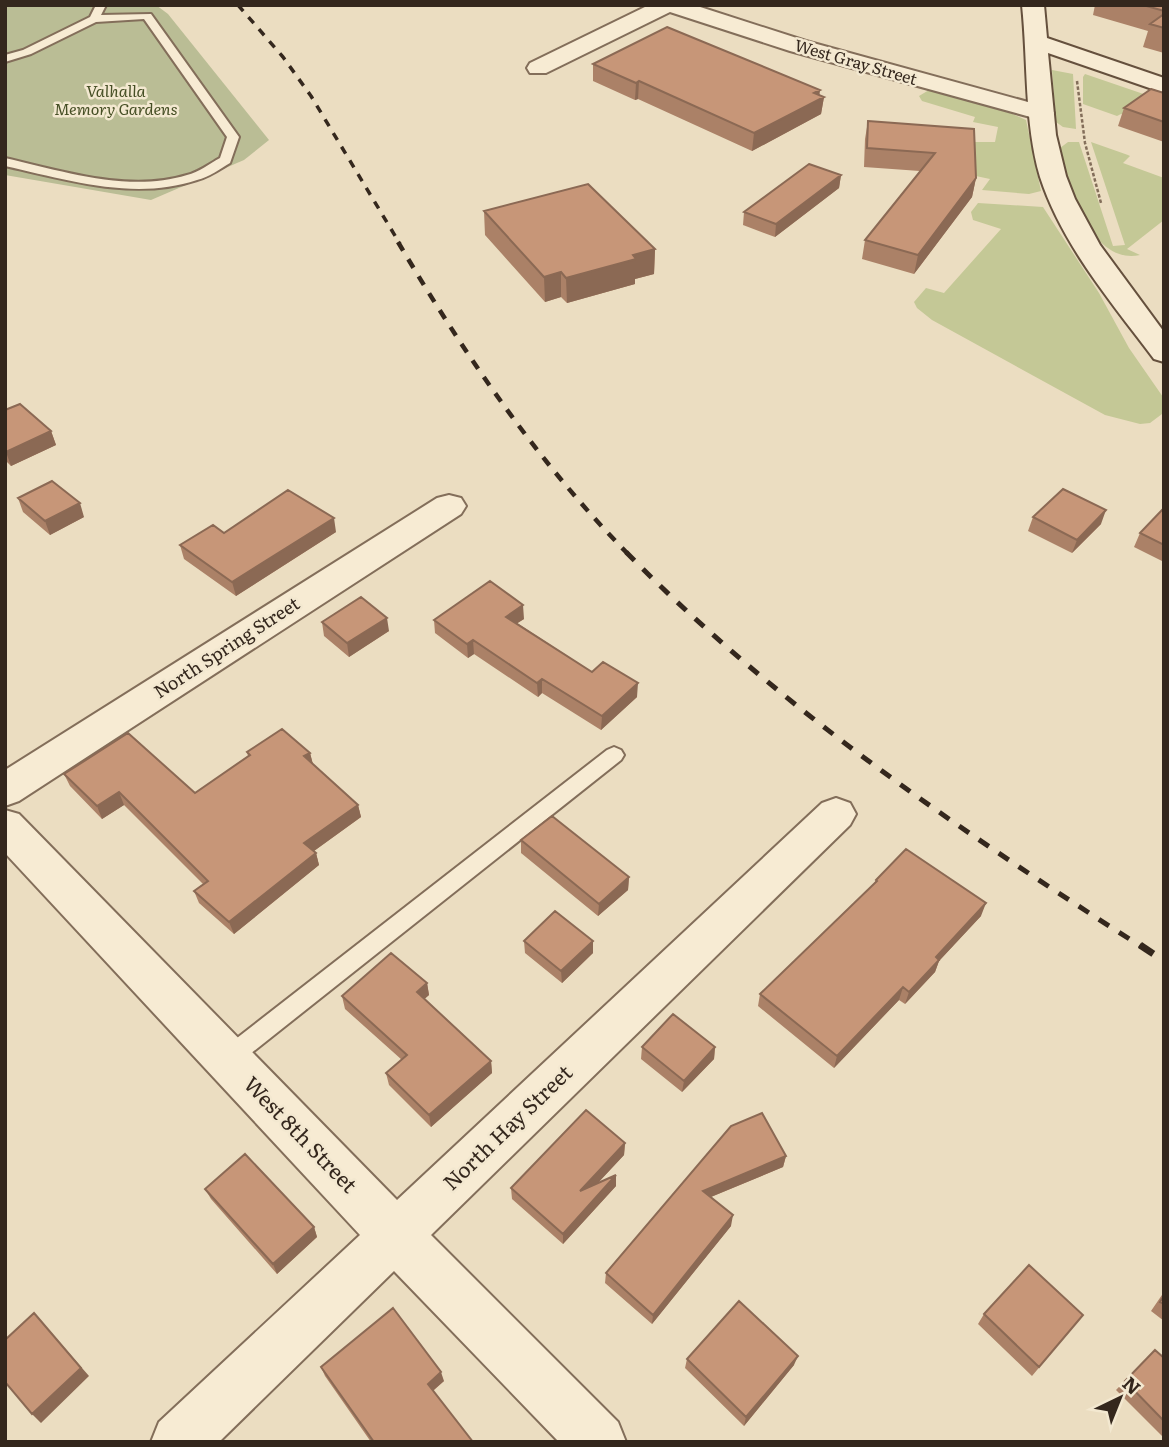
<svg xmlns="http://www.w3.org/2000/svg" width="1169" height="1447" viewBox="0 0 1169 1447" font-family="Literata,serif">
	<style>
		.green { fill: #c4c896 }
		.cemetery { fill: #babd95 }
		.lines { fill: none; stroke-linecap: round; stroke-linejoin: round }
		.lane-casing { stroke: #836e5a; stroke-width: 4 }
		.street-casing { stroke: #836e5a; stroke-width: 4 }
		.secondary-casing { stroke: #65503d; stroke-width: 4 }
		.path { stroke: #836e5a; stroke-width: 2.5; stroke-dasharray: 3.5 2; stroke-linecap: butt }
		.lane { fill: #f7ebd3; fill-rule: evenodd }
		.street { fill: #f7ebd3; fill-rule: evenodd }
		.secondary { fill: #f7ebd3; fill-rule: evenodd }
		.rail-far3 { stroke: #34271d; stroke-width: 3.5; stroke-dasharray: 8 8; stroke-linecap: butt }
		.rail-far2 { stroke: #34271d; stroke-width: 4.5; stroke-dasharray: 10 10; stroke-linecap: butt }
		.rail-far1 { stroke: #34271d; stroke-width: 5; stroke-dasharray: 12 12; stroke-linecap: butt }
		.rail { stroke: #34271d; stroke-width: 7; stroke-dasharray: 16 16; stroke-linecap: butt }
		.wall { fill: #ab8167 }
		.shaded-wall { fill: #8b6954 }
		.building { fill: #c79678; stroke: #8b6954; stroke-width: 2 }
		.labels { text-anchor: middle; stroke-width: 5; stroke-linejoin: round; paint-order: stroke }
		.far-street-label { font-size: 16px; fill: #34271d; stroke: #f3e8d0 }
		.far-park-label { font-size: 16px; font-style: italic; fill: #464f25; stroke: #f3e8d0 }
		.street-label { font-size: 18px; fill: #34271d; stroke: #f3e8d0 }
		.near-street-label { font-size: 21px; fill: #34271d; stroke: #f3e8d0 }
	</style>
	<rect width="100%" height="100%" fill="#ebddc1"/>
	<path class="green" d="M 1052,70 L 1073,74 L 1076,129 L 1063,127 L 1056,122 Z
		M 1085,74 L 1164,101 L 1131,117 L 1121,114 L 1117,116 L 1083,104 L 1083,77 Z
		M 929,90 L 1006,111 L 1026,120 L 1041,191 L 1029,194 L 982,190 L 990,179 L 971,175 L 971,142 L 995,142 L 998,127 L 973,122 L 975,117 L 922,101 L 919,96 Z
		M 1068,142 L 1079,142 L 1113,246 L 1125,245 L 1091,142 L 1128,155 L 1130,156 L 1123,163 L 1164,178 L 1164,220 L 1127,249 L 1140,255 C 1091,266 1066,183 1060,148 Z
		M 978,203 L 1043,207 L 1099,293 L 1129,348 L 1163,397 L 1162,414 L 1150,423 L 1140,424 L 1105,415 L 932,320 L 917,308 L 914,302 L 926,288 L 944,293 L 1001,229 L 973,220 L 971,212 Z"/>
	<path class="cemetery" d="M 5,5 L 156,5 L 168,14 L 269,140 L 244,160 L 151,200 L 5,175 Z"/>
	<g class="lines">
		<defs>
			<path id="lane" d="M 96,5 L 106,5 L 101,15 L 151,14 L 239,137 L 230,163 C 220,169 209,177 197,180 C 135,201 67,180 5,166 L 5,158 C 62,171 129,193 187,175 C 199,172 209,164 220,158 L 227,137 L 144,19 L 96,22 L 31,54 L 5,62 L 5,55 L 23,50 L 90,17 Z
				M 614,747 L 621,750 L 624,755 L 621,760 L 235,1066 L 227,1070 L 219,1066 L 215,1059 L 219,1052 L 607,750 Z"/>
			<path id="street" d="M 649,5 L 694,5 L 806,41 L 1050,108 L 1054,113 L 1050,118 L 1042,120 L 1034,118 L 790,51 L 670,12 L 546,73 L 530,73 L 527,68 L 530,63 Z
				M 449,495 L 461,498 L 466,506 L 461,514 L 19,801 L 5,806 L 5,770 L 437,498 Z
				M 836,798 L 850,803 L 856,814 L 850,825 L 431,1235 L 618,1422 L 626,1442 L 559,1442 L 394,1271 L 219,1442 L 151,1442 L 159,1422 L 360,1235 L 5,853 L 5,810 L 19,814 L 397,1200 L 822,803 Z"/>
			<path id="secondary" d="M 1022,5 L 1044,5 L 1047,38 L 1164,78 L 1164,93 L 1048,53 L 1056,135 L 1066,176 L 1075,199 L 1100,245 L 1164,332 L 1164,362 L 1154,359 C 1112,303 1062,245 1040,177 C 1024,122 1028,62 1022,5 Z"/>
		</defs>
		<use href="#lane" class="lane-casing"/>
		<use href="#street" class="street-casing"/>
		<use href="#secondary" class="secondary-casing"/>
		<path class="path" d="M 1077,81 L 1085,143 L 1101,203"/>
		<use href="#lane" class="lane"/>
		<use href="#street" class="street"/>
		<use href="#secondary" class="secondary"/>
		<path class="rail-far3" d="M 238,5 L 283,57 L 311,96 L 400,244"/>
		<path class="rail-far2" d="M 398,242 C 465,355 536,460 628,554"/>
		<path class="rail-far1" d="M 626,552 C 779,708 959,830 1142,947"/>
		<path class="rail" d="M 1140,945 L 1164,961"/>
	</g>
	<path class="wall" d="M 1095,5 L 1164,5 L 1164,53 L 1143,47 L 1148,31 L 1093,15 Z
		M 593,64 L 819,95 L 824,97 L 821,114 L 752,151 L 638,99 L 635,100 L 593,81 Z
		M 1164,93 L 1164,142 L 1118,126 L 1124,108 Z
		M 868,121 L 974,129 L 976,178 L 972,197 L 914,274 L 862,259 L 865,240 L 920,171 L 864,167 L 865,139 Z
		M 841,175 L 839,188 L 775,237 L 743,225 L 744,212 Z
		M 484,211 L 655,249 L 654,274 L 635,279 L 635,284 L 567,303 L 561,297 L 545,302 L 485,235 Z
		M 5,410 L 51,431 L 56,445 L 11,466 L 5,460 Z
		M 18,498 L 84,517 L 50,535 L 23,512 Z
		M 1164,511 L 1164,562 L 1134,547 L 1140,533 Z
		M 1033,517 L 1101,524 L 1072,553 L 1028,531 Z
		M 336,532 L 236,596 L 184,559 L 180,545 L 224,533 Z
		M 524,619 L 517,623 L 592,672 L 637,697 L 601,730 L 542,693 L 538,697 L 474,654 L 468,658 L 435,633 L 434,620 Z
		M 322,622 L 389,631 L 349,657 L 324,636 Z
		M 247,752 L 310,753 L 313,764 L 358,805 L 361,817 L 314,851 L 316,853 L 319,865 L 234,934 L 199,903 L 194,891 L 203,884 L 124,805 L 102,819 L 70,786 L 64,774 L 195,793 L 248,756 Z
		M 521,840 L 629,877 L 628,890 L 598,916 L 521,853 Z
		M 876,880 L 981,916 L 939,961 L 935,972 L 905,1004 L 899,1000 L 834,1068 L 758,1006 L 760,994 L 874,884 Z
		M 524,941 L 593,941 L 593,953 L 562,983 L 525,953 Z
		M 427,983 L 429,995 L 424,999 L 491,1061 L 492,1073 L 431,1127 L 389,1085 L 386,1073 L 402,1060 L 345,1009 L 342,996 Z
		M 642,1047 L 715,1047 L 714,1059 L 682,1092 L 641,1059 Z
		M 731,1126 L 786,1156 L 783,1167 L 711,1197 L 731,1226 L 652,1324 L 605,1283 L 606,1273 Z
		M 625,1143 L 624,1155 L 597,1184 L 616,1186 L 563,1244 L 512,1199 L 511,1188 Z
		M 205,1189 L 314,1227 L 317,1237 L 277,1274 L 211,1199 Z
		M 1164,1292 L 1164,1321 L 1151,1311 Z
		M 984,1314 L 1083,1315 L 1032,1376 L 978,1324 Z
		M 1155,1350 L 1164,1358 L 1164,1438 L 1116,1390 Z
		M 687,1359 L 794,1365 L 744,1426 L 685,1368 Z
		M 321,1367 L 444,1381 L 433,1391 L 473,1442 L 371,1442 L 325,1376 Z"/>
	<path class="shaded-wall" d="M 639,81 L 638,99 L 635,100 L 636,83 Z
		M 820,90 L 819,100 L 824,97 L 821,114 L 752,151 L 754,133 Z
		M 841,175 L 839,188 L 775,237 L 776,224 Z
		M 976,178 L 972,197 L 914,274 L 918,255 Z
		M 655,249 L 654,274 L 635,279 L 635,284 L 567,303 L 566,278 L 633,255 Z
		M 561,272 L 561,297 L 545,302 L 544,277 Z
		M 51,431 L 56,445 L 11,466 L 6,452 Z
		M 80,503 L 84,517 L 50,535 L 45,521 Z
		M 1106,510 L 1101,524 L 1072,553 L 1077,540 Z
		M 334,518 L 336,532 L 236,596 L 232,582 Z
		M 523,605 L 524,619 L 507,630 L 506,617 Z
		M 387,618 L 389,631 L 349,657 L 347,643 Z
		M 473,640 L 474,654 L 468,658 L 467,644 Z
		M 542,679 L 542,693 L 538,697 L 537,683 Z
		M 638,683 L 637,697 L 601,730 L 602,716 Z
		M 310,753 L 313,765 L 304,756 Z
		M 119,792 L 124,805 L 102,819 L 97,806 Z
		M 358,805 L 361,817 L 307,856 L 304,843 Z
		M 316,853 L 319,865 L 234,934 L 229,922 Z
		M 629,877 L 628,890 L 598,916 L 599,904 Z
		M 986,903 L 981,916 L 939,961 L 935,972 L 905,1004 L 909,992 L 936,957 Z
		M 593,941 L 593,953 L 562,983 L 561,971 Z
		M 427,983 L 429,995 L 419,1004 L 417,992 Z
		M 903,987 L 899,1000 L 834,1068 L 837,1056 Z
		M 715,1047 L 714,1059 L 682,1092 L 684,1081 Z
		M 491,1061 L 492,1073 L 431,1127 L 429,1115 Z
		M 625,1143 L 624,1155 L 580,1202 L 580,1191 Z
		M 786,1156 L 783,1167 L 701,1201 L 703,1191 Z
		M 616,1175 L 616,1186 L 563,1244 L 563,1234 Z
		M 733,1215 L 731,1226 L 652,1324 L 653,1315 Z
		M 314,1227 L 317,1237 L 277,1274 L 273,1264 Z
		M 34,1313 L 89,1376 L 41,1423 L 32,1414 Z
		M 798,1356 L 794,1365 L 744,1426 L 746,1417 Z
		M 441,1372 L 444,1381 L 430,1393 L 428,1384 Z"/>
	<path class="building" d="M 1143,5 L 1164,5 L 1164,11 Z
		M 1164,14 L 1164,28 L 1150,24 Z
		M 667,27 L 820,90 L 814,93 L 824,97 L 754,133 L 639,81 L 636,83 L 593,64 Z
		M 1151,89 L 1164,93 L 1164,122 L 1124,108 Z
		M 868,121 L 974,129 L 976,178 L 918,255 L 865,240 L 935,153 L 867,148 Z
		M 809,164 L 841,175 L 776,224 L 744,212 Z
		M 588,184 L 655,249 L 633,255 L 636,259 L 566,278 L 561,272 L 544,277 L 484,211 Z
		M 20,404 L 51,431 L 6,452 L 5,410 Z
		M 52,481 L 80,503 L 45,521 L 18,498 Z
		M 1063,489 L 1106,510 L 1077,540 L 1033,517 Z
		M 288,490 L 334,518 L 232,582 L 180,545 L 213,525 L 224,533 Z
		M 1162,510 L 1164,511 L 1164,545 L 1140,533 Z
		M 490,581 L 523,605 L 506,617 L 592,672 L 603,662 L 638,683 L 602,716 L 542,679 L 537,683 L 473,640 L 467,644 L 434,620 Z
		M 361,597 L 387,618 L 347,643 L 322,622 Z
		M 282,729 L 310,753 L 304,756 L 358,805 L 304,843 L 316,853 L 229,922 L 194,891 L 208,881 L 119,792 L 97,806 L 64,774 L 128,733 L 195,793 L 250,755 L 247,752 Z
		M 552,816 L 629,877 L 599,904 L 521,840 Z
		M 906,849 L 986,903 L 936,957 L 939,960 L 909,992 L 903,987 L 837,1056 L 760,994 L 877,881 L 876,880 Z
		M 555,911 L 593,941 L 561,971 L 524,941 Z
		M 391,953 L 427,983 L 417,992 L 491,1061 L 429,1115 L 386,1073 L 407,1055 L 342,996 Z
		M 673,1014 L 715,1047 L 684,1081 L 642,1047 Z
		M 586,1110 L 625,1143 L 580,1191 L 616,1175 L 563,1234 L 511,1188 Z
		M 762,1113 L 786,1156 L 703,1191 L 733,1215 L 653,1315 L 606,1273 L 731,1126 Z
		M 245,1154 L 314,1227 L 273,1264 L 205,1189 Z
		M 1029,1265 L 1083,1315 L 1039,1367 L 984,1314 Z
		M 1164,1296 L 1164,1304 L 1160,1302 Z
		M 739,1301 L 798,1356 L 746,1417 L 687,1359 Z
		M 393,1308 L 441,1372 L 428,1384 L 473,1442 L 374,1442 L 321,1367 Z
		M 34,1313 L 81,1368 L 32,1414 L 5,1382 L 5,1340 Z
		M 1155,1350 L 1164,1358 L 1164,1421 L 1125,1381 Z"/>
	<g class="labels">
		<g class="far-street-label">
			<text transform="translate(856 62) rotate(16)" y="6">West Gray Street</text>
		</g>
		<g class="far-park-label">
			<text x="116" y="97">Valhalla<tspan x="116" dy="18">Memory Gardens</tspan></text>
		</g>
		<g class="street-label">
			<text transform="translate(227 648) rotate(-33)" y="6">North Spring Street</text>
		</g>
		<g class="near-street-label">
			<text transform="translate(508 1128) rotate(-44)" y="7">North Hay Street</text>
			<text transform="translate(300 1135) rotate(46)" y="7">West 8th Street</text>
		</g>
	</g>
	<rect width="1169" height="1447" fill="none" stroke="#34271d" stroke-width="14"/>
	<g transform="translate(1120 1398) rotate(43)" stroke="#f3e8d0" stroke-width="5" paint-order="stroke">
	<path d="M0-5L12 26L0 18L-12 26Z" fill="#34271d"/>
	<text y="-10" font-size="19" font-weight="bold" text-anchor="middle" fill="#34271d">N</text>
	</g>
</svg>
